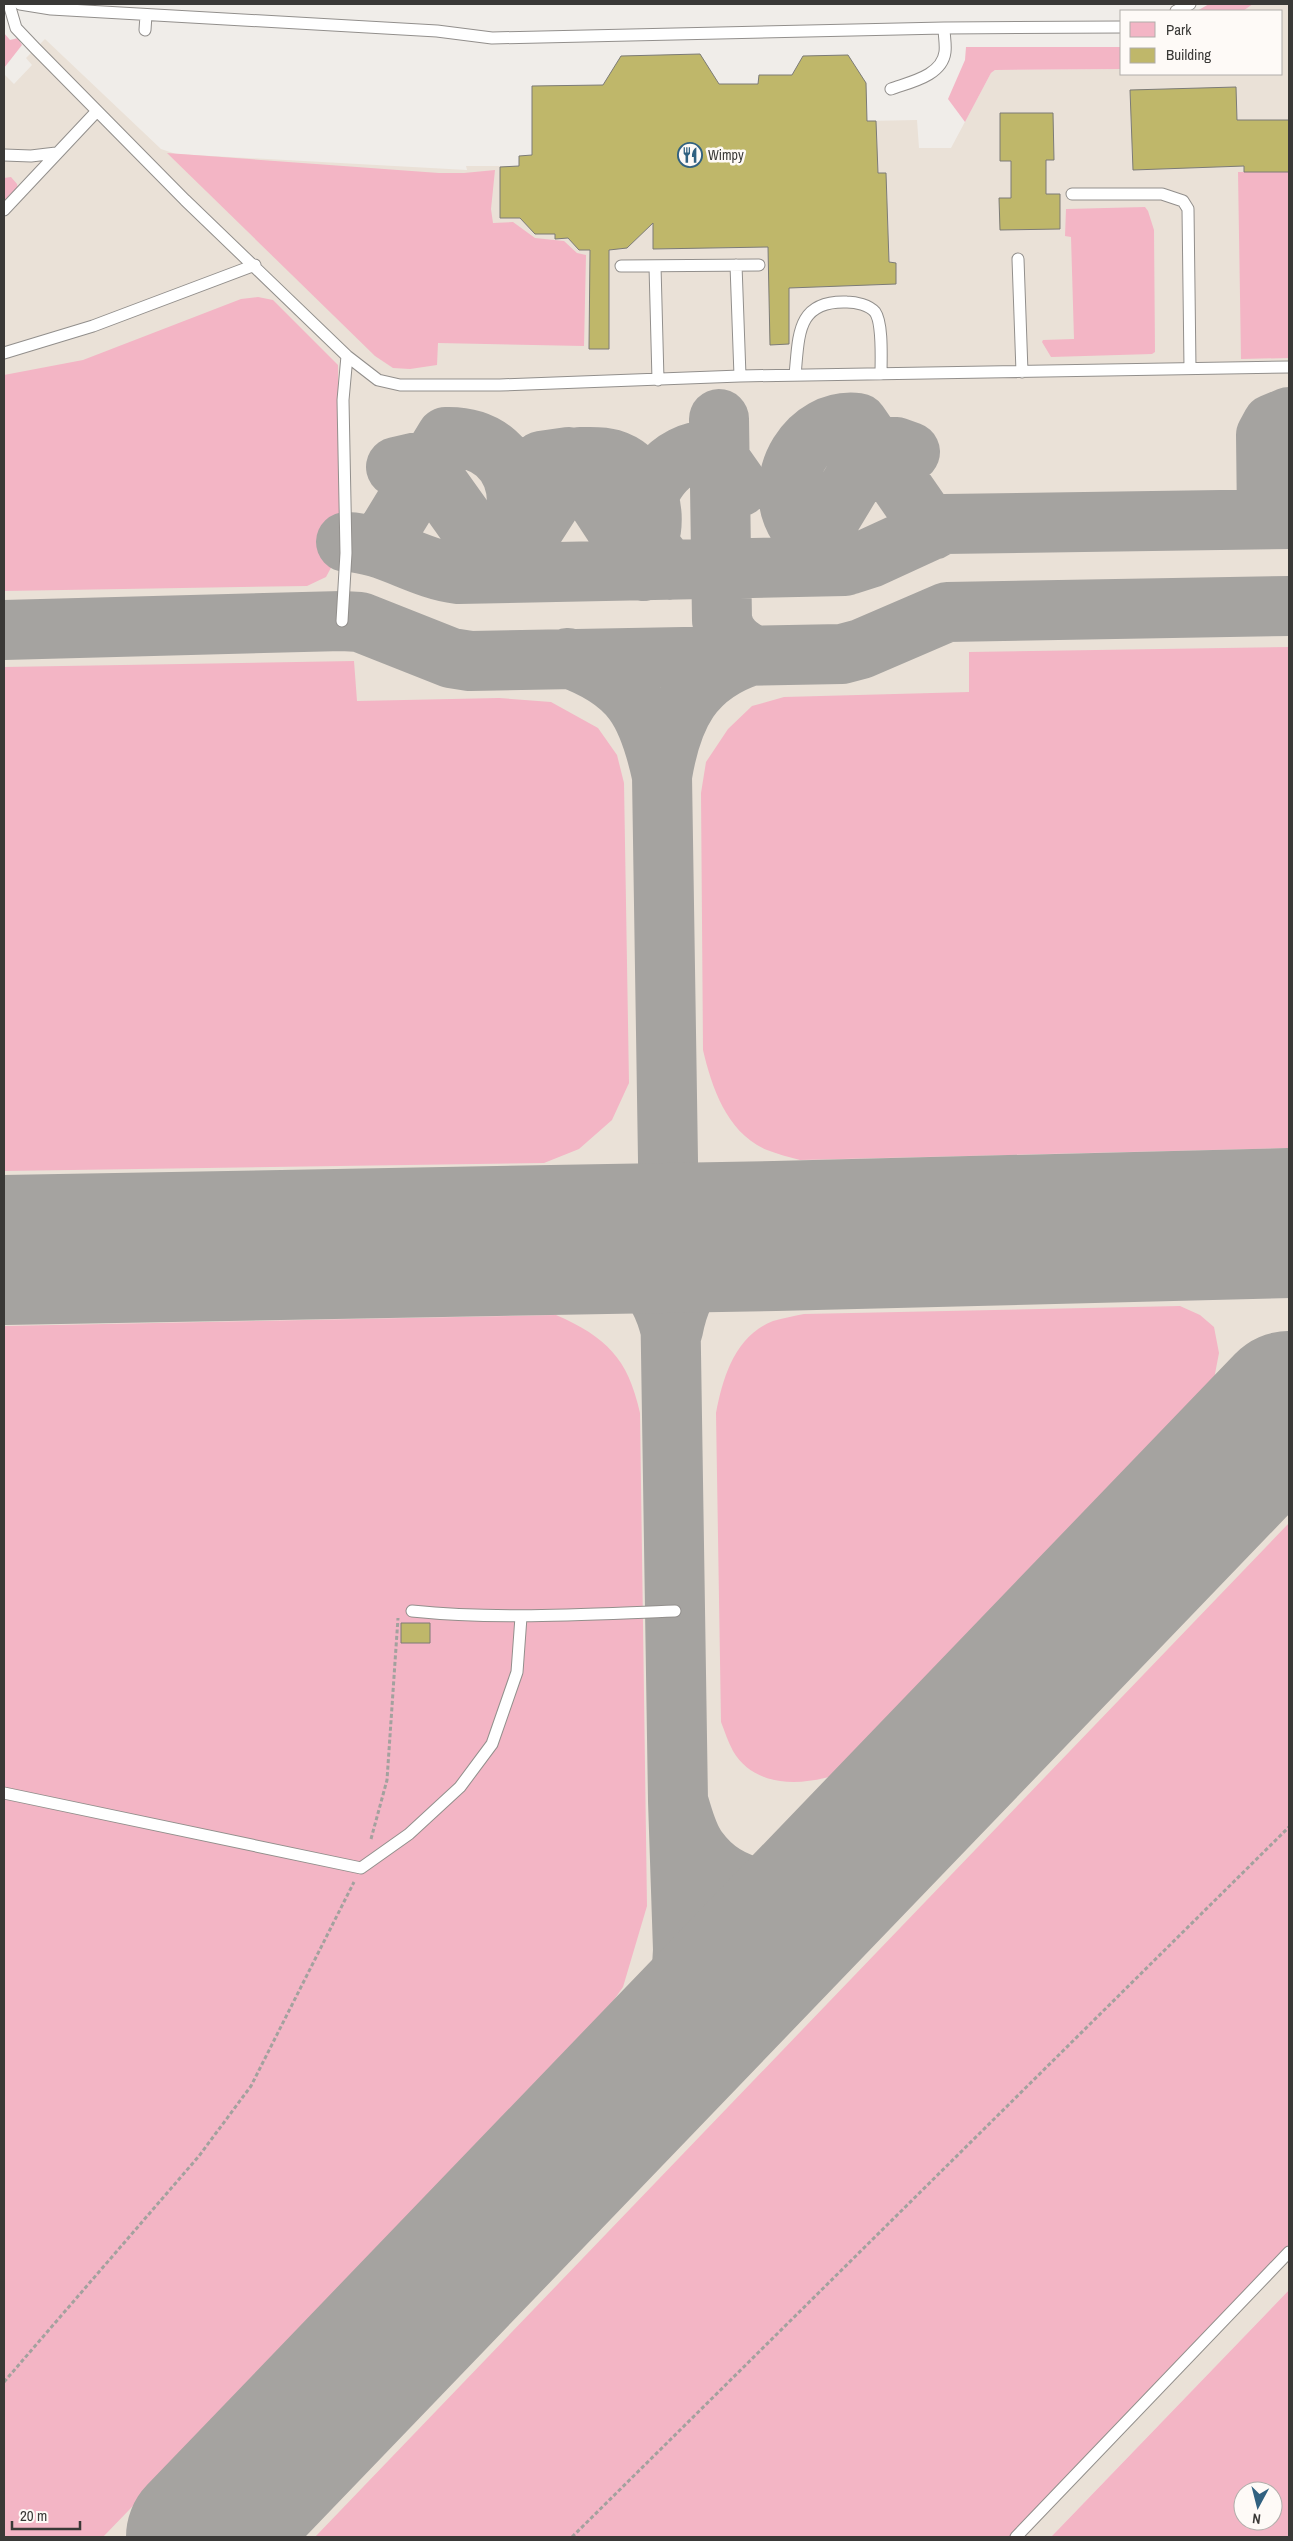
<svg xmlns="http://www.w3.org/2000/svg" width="1293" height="2541" viewBox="0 0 1293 2541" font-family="'Archivo Narrow',sans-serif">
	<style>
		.built { fill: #eae1d7 }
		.green { fill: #f3b5c5; fill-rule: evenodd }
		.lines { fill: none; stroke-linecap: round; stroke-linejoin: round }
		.taxiway { stroke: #a5a3a0; stroke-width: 60 }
		.runway { stroke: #a5a3a0; stroke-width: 150 }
		.building { fill: #bfb76a; stroke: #7c7b77 }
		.lane-casing { stroke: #928f8c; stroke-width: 13 }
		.path { stroke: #a3a19e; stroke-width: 3; stroke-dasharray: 4 2.5; stroke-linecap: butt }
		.lane { stroke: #fff; stroke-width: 11 }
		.labels { text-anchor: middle; stroke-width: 5; stroke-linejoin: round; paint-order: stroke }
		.poi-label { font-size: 14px; fill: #3a3937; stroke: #fefaf7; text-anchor: start }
	</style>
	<rect width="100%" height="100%" fill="#f0ede9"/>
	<path class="built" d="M 1253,4 L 1289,4 L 1289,2290 L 1051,2537 L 4,2537 L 4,74 L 14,84 L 32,65 L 26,58 L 45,39 L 161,149 L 176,154 L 467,170 L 466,166 L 519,166 L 519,156 L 588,155 L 532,147 L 532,86 L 603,85 L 621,56 L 700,54 L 719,84 L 758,84 L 759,75 L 792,75 L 803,56 L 848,55 L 866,83 L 867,121 L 917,120 L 919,148 L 951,148 L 991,73 L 995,70 L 1122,69 L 1122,74 L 1282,74 L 1282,11 L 1243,11 Z"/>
	<path class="green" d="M 1209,4 L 1253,4 L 1243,11 L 1197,11 Z
		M 4,33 L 10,40 L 18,38 L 22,45 L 4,68 Z
		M 966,47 L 1122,47 L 1122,69 L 995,70 L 991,73 L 965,122 L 948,99 L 965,60 Z
		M 167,153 L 439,173 L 464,173 L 495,170 L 491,209 L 493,223 L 513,222 L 535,238 L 564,241 L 577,253 L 586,255 L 584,346 L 438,343 L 437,365 L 410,369 L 393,368 L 375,356 Z
		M 1238,172 L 1289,172 L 1289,358 L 1241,359 Z
		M 11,177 L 17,184 L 18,190 L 4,206 L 4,178 Z
		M 1145,207 L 1148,211 L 1154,230 L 1155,352 L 1152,354 L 1051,357 L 1042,342 L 1043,340 L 1074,339 L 1071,237 L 1065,236 L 1066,209 Z
		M 258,297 L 273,300 L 338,365 L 341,549 L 326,577 L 307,586 L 4,591 L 4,375 L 83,360 L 241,299 Z
		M 1289,647 L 1289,1148 L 800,1160 C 789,1157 777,1154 767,1150 C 727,1133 712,1088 703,1050 L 701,793 L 706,762 L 728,729 L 752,706 L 784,697 L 969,692 L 969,652 Z
		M 354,661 L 357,701 L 499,698 L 551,702 L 598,728 L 617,755 L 624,783 L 629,1083 L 612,1120 L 579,1149 L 544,1163 L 4,1171 L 4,667 Z
		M 1180,1306 L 1200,1315 L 1214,1327 L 1219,1353 L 1214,1379 L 1198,1399 L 844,1772 C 807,1786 756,1790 733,1751 C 728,1742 725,1732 721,1722 L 716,1413 C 723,1377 735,1336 773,1321 C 783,1318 794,1316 804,1314 Z
		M 556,1315 C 606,1337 628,1358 640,1413 L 647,1906 L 623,1987 L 590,2034 L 444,2183 L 103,2537 L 4,2537 L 4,1326 Z
		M 1289,1523 L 1289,2246 L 1010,2537 L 315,2537 Z
		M 1289,2290 L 1289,2537 L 1051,2537 ZM 1243,2491 L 1273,2491 L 1273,2521 L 1243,2521 Z"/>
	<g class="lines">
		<path class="taxiway" d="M 541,461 L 569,457 L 644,571
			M 396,467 L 422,461 L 502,573
			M 1267,519 L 1266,435 L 1272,424 L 1289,417
			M 346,542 C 386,543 418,569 458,574 L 845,566 L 870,558 L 944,524 L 1289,519
			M 379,547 L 446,437 C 486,436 516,460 517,501 C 517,515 514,529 504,540 C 491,557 471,564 453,573
			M 515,558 L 580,457 C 590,457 601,456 611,459 C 641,468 655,501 651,530
			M 848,565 C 828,552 806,541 795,520 C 773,478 807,417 858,423 L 932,530
			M 801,567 L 874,446 L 896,447 L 910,452
			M 670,570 C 660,560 650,549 647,535 C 636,493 669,449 713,450 L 739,487
			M 4,630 L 342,621 L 360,622 L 451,658 L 470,661 L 842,654 L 861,649 L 947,612 L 1289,606
			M 568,658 C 632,681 648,712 662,776
			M 574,1240 C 627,1260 657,1273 671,1332
			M 673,1330 C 684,1269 718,1250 775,1236
			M 679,1804 C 684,1820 688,1837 698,1850 C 728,1892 788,1901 831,1876 C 847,1867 861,1850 874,1838
			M 625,2097 L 659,2054 L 675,2018 L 681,1984 L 683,1950 L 678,1801 L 662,776 C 672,716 692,674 753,655 C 737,647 726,638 722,620 L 719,419"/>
		<path class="runway" d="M 4,1250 L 775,1236 L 1289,1223
			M 201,2537 L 1289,1406"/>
	</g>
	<path class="building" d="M 700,54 L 719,84 L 758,84 L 759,75 L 792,75 L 803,56 L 848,55 L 866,83 L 867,121 L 876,121 L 878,173 L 886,173 L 889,262 L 896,263 L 896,284 L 789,288 L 789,344 L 770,345 L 768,247 L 653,249 L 653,223 L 627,248 L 609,250 L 609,349 L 589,349 L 590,250 L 579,250 L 568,238 L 555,239 L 555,234 L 535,234 L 520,218 L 500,218 L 500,167 L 519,166 L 519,156 L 532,155 L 532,86 L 603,85 L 621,56 Z
		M 1236,87 L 1237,120 L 1289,120 L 1289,172 L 1244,172 L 1244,166 L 1133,170 L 1130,90 Z
		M 1000,113 L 1053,113 L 1054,160 L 1046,160 L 1046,194 L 1060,194 L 1060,229 L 1000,230 L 999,198 L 1011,198 L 1011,161 L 1000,161 Z
		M 401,1623 L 430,1623 L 430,1643 L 401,1643 Z"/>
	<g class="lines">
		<defs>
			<path id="lane" d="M 9,4 L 16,28 L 35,48 L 185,200 L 347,356 L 378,380 L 400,385 L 500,385 L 740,376 L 1289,367
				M 20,4 L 51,9 L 437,31 L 492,38 L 944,28 L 1122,27
				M 1176,11 L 1190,4
				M 145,30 L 146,15
				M 891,89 C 910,82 942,76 945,52 C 946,44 944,36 944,28
				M 4,155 L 31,156 L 56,153
				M 1072,194 L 1162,194 L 1183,201 L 1188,209 L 1190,368
				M 4,210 L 97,111
				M 1018,259 L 1022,372
				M 736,265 L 740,376
				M 621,266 L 759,265
				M 655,266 L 658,380
				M 4,353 L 93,326 L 255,265
				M 795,375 C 799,336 796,300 847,302 C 856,302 869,305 875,312 C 883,323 881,360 881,374
				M 342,621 L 346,553 L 343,400 L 347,356
				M 412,1611 C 500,1620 587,1614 675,1611
				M 4,1793 L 361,1868 L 409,1834 L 460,1787 L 492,1744 L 517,1672 L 521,1617
				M 1016,2537 L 1289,2252"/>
		</defs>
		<use href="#lane" class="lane-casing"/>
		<path class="path" d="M 371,1839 L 387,1780 L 398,1618
			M 4,2382 L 199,2156 L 251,2086 L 354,1882
			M 572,2537 L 1289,1827"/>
		<use href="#lane" class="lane"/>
	</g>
	<defs>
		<symbol id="restaurant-ring" viewBox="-11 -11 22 22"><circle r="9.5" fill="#fefaf7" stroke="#316180" stroke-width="1.5"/><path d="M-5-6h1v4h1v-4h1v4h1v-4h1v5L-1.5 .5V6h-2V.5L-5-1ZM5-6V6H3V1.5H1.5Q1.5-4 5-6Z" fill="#316180"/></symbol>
	</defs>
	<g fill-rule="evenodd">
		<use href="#restaurant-ring" x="676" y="141" width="28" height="28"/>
	</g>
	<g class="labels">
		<g class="poi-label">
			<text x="708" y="160">Wimpy</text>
		</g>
	</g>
	<rect width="1293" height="2541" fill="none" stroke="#3a3937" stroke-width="10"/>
	<rect x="1120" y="10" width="162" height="65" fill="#fefaf7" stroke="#b0adaa"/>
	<rect x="1130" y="22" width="25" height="15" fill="#f3b5c5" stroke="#b0adaa"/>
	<text x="1166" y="35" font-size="15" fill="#3a3937">Park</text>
	<rect x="1130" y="48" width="25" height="15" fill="#bfb76a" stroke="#b0adaa"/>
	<text x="1166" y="60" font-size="15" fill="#3a3937">Building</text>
	<g transform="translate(1258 2506) rotate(187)"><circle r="24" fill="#fefaf7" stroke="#b0adaa"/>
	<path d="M0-4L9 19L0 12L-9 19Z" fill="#316180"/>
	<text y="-8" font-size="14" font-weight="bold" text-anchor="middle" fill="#3a3937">N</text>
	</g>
	<path d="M12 2521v8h68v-8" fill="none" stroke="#3a3937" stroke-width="2.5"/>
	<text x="20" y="2521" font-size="15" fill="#3a3937" stroke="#fefaf7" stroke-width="4" paint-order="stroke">20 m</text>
</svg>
